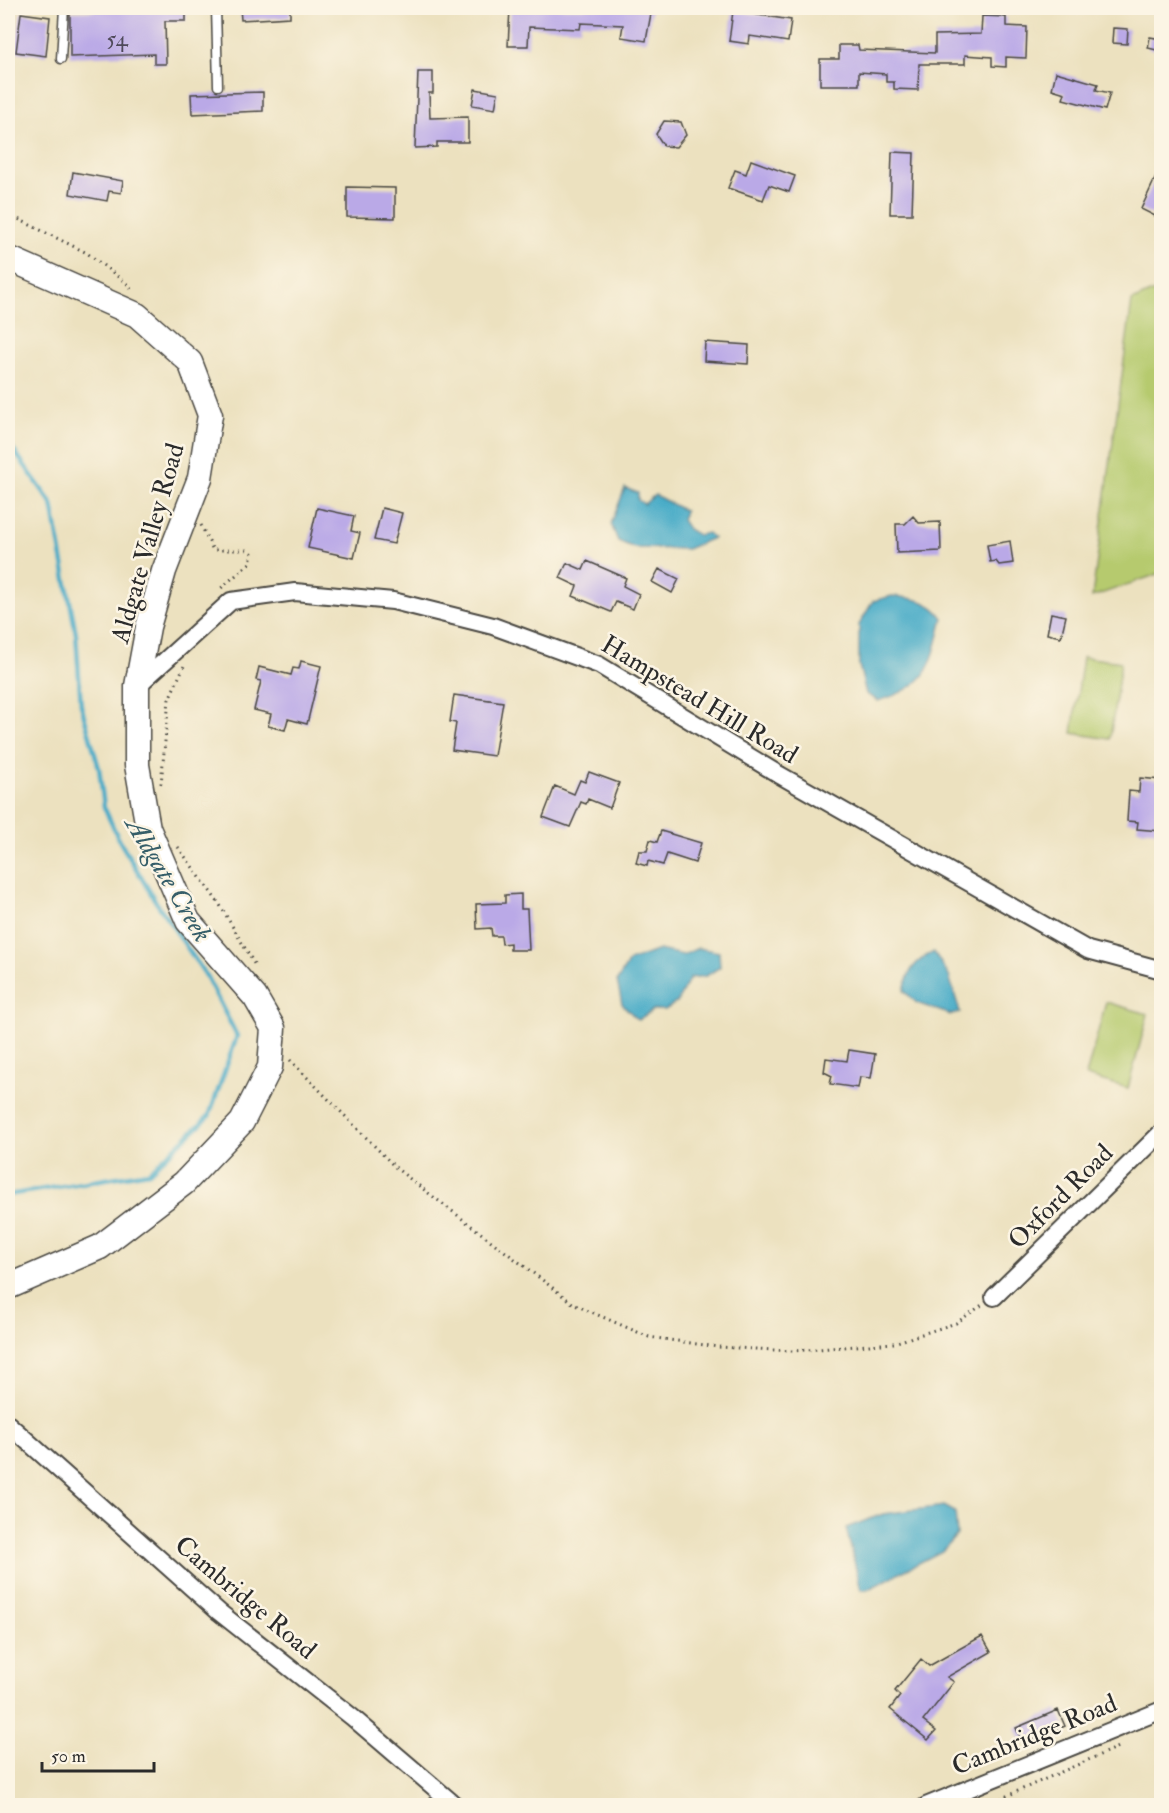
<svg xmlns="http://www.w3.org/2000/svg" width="1169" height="1813" viewBox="0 0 1169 1813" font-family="'IM FELL Double Pica',serif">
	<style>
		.green { fill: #b6ca6e; stroke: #707a4c; stroke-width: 1.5 }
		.water { fill: #47abc7; stroke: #396b79; stroke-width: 1.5 }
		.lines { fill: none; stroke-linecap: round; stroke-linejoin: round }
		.stream { stroke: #47abc7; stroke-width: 4.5 }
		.building { fill: #baa9e7 }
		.lane-casing { stroke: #484641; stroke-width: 11 }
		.street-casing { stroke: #484641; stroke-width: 20 }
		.secondary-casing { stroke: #484641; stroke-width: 27 }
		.path { stroke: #484641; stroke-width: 3; stroke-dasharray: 1.5 4.5; stroke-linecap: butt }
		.lane { stroke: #fff; stroke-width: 8 }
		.street { stroke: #fff; stroke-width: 16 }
		.secondary { stroke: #fff; stroke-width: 24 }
		.labels { text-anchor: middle; stroke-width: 5; stroke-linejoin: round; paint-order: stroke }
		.number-label { font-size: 22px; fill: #4f4a5a }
		.street-label { font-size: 26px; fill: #2b2b2b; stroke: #fcf5e5 }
		.water-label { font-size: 27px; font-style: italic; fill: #365e69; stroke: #fcf5e5 }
	</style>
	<rect width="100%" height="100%" fill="#fcf5e5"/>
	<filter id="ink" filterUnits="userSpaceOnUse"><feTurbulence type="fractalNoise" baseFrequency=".0167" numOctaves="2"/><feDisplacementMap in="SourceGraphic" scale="12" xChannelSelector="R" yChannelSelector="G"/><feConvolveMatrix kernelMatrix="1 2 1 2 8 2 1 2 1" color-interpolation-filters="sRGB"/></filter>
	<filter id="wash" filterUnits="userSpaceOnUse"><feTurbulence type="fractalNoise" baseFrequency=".008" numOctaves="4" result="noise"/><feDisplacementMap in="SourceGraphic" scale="24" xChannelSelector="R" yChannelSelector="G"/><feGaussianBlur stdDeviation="1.35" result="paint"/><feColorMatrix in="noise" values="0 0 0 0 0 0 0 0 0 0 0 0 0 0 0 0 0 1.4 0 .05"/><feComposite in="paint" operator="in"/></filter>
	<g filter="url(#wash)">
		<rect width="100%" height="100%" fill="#ece1bf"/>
		<path class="green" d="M 1152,292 L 1162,292 L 1161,573 L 1092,597 L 1132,301 Z
			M 1083,657 L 1121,662 L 1110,739 L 1072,733 Z
			M 1106,1002 L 1148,1014 L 1128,1088 L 1086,1076 Z"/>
		<path class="water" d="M 625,488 L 638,493 L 638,500 L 644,504 L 655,495 L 685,511 L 682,520 L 688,529 L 698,535 L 708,533 L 713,538 L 687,549 L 634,548 L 618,541 L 611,524 Z
			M 892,596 C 912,598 931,600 943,618 C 931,666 930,686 878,701 L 866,694 L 859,665 L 859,625 L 873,601 Z
			M 698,948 L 719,952 L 720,967 L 706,976 L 690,978 L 677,1002 L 665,1010 L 653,1010 L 638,1020 L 622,1004 L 617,981 L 629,961 L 659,950 L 683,955 Z
			M 934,952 L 949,976 L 960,1012 L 951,1015 L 917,1003 L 904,991 C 908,970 915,961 934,952 Z
			M 944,1506 L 955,1512 L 957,1535 L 942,1551 L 867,1590 L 861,1590 L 846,1528 L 883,1514 Z"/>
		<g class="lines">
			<path class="stream" d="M 8,442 L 52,504 L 76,634 L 81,705 L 99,768 L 104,807 L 119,840 L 156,902 L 205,974 L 237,1036 L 209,1116 L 149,1172 L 8,1195"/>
		</g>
		<g id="blocks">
			<path class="building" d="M 95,8 L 186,8 L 186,21 L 165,21 L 166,64 L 154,64 L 154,54 L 70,57 L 70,12 L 95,11 Z
				M 240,8 L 290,8 L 290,17 L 241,20 Z
				M 510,8 L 652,8 L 646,41 L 621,37 L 623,25 L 581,23 L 580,29 L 529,27 L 528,46 L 508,46 Z
				M 733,11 L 791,20 L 788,42 L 750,36 L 749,44 L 729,41 Z
				M 21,13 L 50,17 L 46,56 L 16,52 Z
				M 982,16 L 1006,17 L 1006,26 L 1027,27 L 1026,58 L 1006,57 L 1006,67 L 992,66 L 992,57 L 965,55 L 965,64 L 919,64 L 918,90 L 894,89 L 894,82 L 886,82 L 886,74 L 859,72 L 859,85 L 820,85 L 820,59 L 839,59 L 839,45 L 858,45 L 859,50 L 935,53 L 935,35 L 981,34 Z
				M 1113,28 L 1128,29 L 1127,44 L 1112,43 Z
				M 1150,37 L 1161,39 L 1161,51 L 1148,48 Z
				M 418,72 L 433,72 L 433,93 L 429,93 L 430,118 L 468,117 L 468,142 L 437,142 L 437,147 L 415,148 Z
				M 1056,72 L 1098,84 L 1096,90 L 1110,93 L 1105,110 L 1063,99 L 1065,93 L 1052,89 Z
				M 475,89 L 498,93 L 495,109 L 472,105 Z
				M 263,92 L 263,111 L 192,114 L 191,94 Z
				M 664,121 L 681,122 L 686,135 L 676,147 L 664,146 L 656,134 Z
				M 892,152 L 914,153 L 912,214 L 890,214 Z
				M 751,160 L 795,176 L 789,192 L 769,185 L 763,200 L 728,188 L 735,170 L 746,174 Z
				M 1161,166 L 1161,219 L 1141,209 Z
				M 73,172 L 123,181 L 121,193 L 109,191 L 107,201 L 70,194 Z
				M 347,187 L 395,188 L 395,218 L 347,217 Z
				M 705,342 L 749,345 L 748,364 L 704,361 Z
				M 317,508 L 354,516 L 351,531 L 360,533 L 354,558 L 308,548 Z
				M 382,508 L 402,513 L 394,544 L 374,540 Z
				M 913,516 L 919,523 L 940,522 L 941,551 L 897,553 L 896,524 L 905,524 Z
				M 1010,541 L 1013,563 L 999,565 L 996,561 L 990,562 L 987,545 Z
				M 587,561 L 626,578 L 623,586 L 639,594 L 633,609 L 616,602 L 611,612 L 573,596 L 577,586 L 560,578 L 567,563 L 583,570 Z
				M 659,569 L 679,579 L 672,593 L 652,582 Z
				M 1051,613 L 1066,616 L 1061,637 L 1047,634 Z
				M 301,661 L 321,666 L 307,724 L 288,719 L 285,730 L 268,726 L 271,714 L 254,710 L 261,681 L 256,680 L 259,667 L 291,675 L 293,668 L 299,669 Z
				M 454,695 L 503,702 L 494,756 L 452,750 L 456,723 L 450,722 Z
				M 589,772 L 619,783 L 610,808 L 588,799 L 586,804 L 581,802 L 570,827 L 543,817 L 555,786 L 574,794 L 580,780 L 585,782 Z
				M 1140,778 L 1161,780 L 1159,805 L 1161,805 L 1161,831 L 1137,829 L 1138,822 L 1127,821 L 1129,791 L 1139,792 Z
				M 661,831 L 701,843 L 695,863 L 667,854 L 663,865 L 648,861 L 647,866 L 636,863 L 639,851 L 647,851 L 650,840 L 657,842 Z
				M 521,894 L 521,909 L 527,909 L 529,950 L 510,950 L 510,943 L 502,944 L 501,936 L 492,936 L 491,928 L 477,929 L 476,904 L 505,903 L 505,895 Z
				M 849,1050 L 875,1054 L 871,1078 L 860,1077 L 858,1088 L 830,1084 L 832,1076 L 824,1072 L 826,1058 L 847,1061 Z
				M 982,1636 L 991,1652 L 947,1677 L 954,1682 L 923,1721 L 936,1731 L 928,1740 L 890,1709 L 900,1696 L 895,1691 L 921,1659 L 929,1666 Z
				M 1058,1710 L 1065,1726 L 1023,1744 L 1016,1728 Z"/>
		</g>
	</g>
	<g filter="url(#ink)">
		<use href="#blocks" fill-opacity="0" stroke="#484641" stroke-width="1.5"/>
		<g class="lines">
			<defs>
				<path id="lane" d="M 216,8 L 218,86
					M 61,59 L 64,8"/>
				<path id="street" d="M 137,686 L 231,601 L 295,592 L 393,601 L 493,626 L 599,665 L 778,774 L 1088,950 L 1162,970
					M 994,1297 L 1162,1132
					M 8,1424 L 219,1612 L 352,1717 L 456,1806
					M 926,1806 L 1162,1710"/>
				<path id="secondary" d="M 8,258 L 137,315 L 190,362 L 210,415 L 200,478 L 164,571 L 148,627 L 137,686 L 137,765 L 148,828 L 188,921 L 255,997 L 273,1028 L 270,1067 L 242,1122 L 184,1183 L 100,1247 L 8,1287"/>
			</defs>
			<use href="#lane" class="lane-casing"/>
			<use href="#street" class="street-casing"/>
			<use href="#secondary" class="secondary-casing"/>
			<path class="path" d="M 8,214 L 87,253 L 130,286 L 131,291
				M 201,525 L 213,550 L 246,550 L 252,553 L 250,563 L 220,589
				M 161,784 L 169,699 L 184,666
				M 178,847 L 220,905 L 256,967
				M 290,1060 L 397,1169 L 575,1305 L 649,1337 L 718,1347 L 793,1351 L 894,1343 L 956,1323 L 982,1305
				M 984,1806 L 1120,1746"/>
			<use href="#lane" class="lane"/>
			<use href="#street" class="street"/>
			<use href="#secondary" class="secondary"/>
		</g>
	</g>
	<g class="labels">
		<g class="number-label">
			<text x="117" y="46">54</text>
		</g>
		<g class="street-label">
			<text transform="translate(147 543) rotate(-74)" y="9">Aldgate Valley Road</text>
			<text transform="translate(700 699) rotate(31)" y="9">Hampstead Hill Road</text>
			<text transform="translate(1060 1196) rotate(-45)" y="9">Oxford Road</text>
			<text transform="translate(246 1597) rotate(40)" y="9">Cambridge Road</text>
			<text transform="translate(1034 1734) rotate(-22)" y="9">Cambridge Road</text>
		</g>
		<g class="water-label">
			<text transform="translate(169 879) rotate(59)" y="9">Aldgate Creek</text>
		</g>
	</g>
	<rect width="1169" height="1813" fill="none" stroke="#fcf5e5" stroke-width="30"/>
	<path d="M42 1762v9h112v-9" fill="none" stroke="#2b2b2b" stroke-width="3"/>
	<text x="51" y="1762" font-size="18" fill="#2b2b2b" stroke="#fcf5e5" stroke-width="4.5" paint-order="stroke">50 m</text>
</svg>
